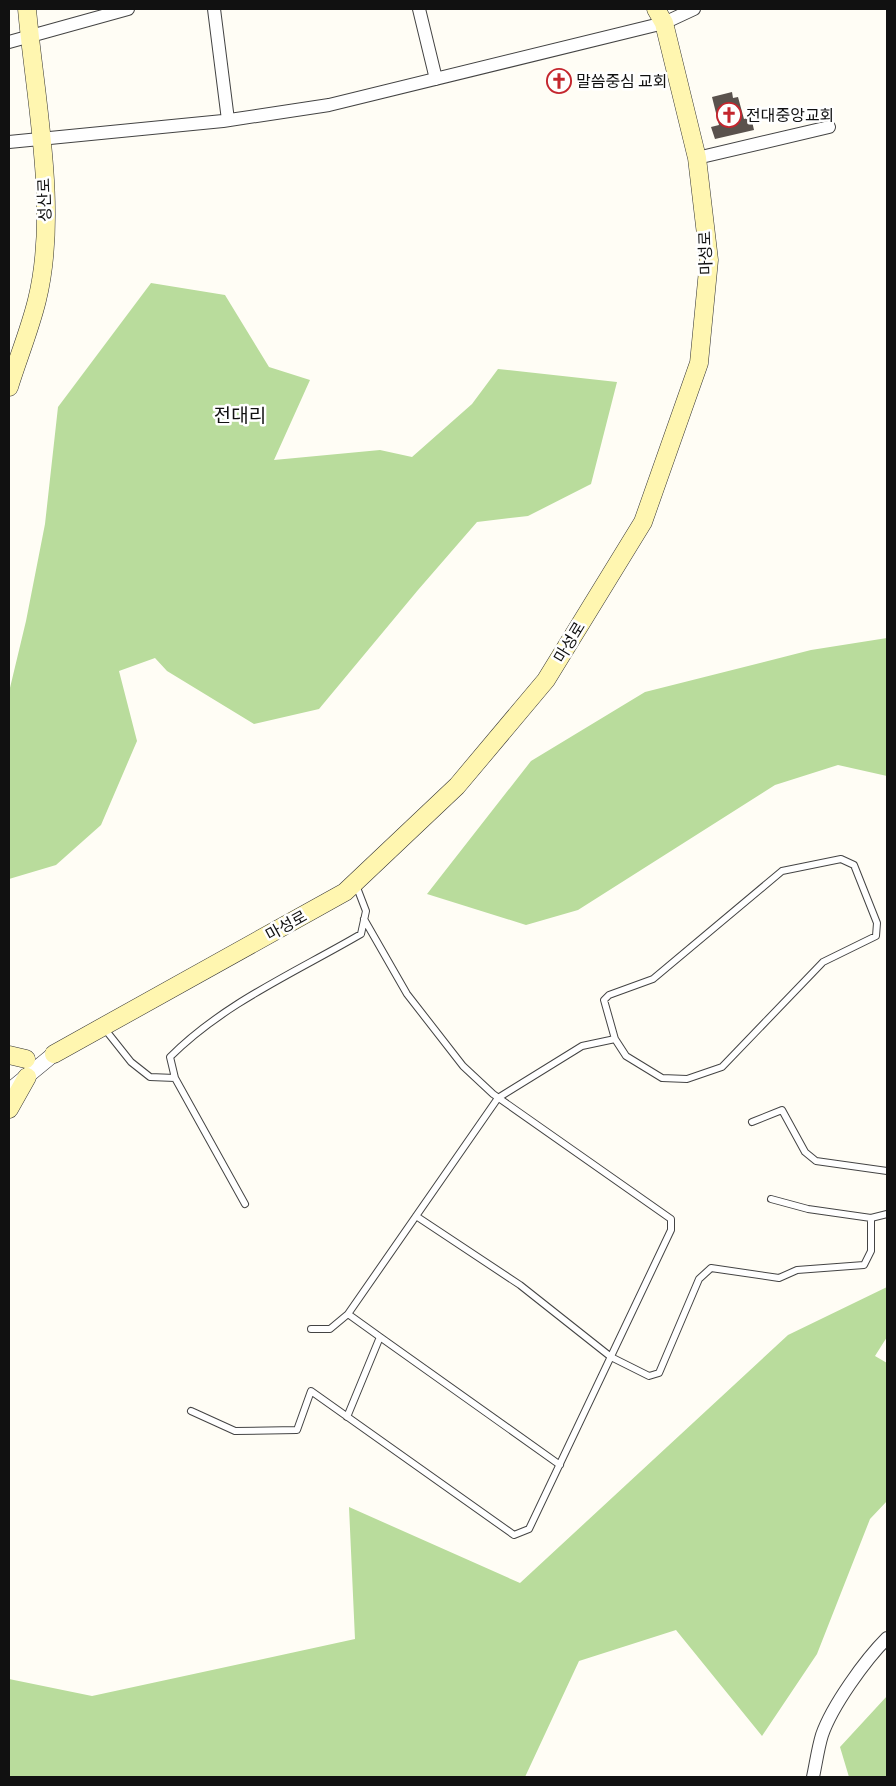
<svg xmlns="http://www.w3.org/2000/svg" width="896" height="1786" viewBox="0 0 896 1786" font-family="Literata,'Noto Sans KR',serif">
	<style>
		.forest { fill: #b9dc9c }
		.building { fill: #5a524d }
		.lines { fill: none; stroke-linecap: round; stroke-linejoin: round }
		.service-casing { stroke: #444; stroke-width: 8 }
		.minor-casing { stroke: #444; stroke-width: 14 }
		.tertiary-casing { stroke: #444; stroke-width: 16 }
		.secondary-casing { stroke: #333; stroke-width: 19 }
		.service { stroke: #fff; stroke-width: 6 }
		.minor { stroke: #fff; stroke-width: 12 }
		.tertiary { stroke: #fff; stroke-width: 15 }
		.secondary { stroke: #fff6b0; stroke-width: 18 }
		.labels { text-anchor: middle; stroke-width: 5; stroke-linejoin: round; paint-order: stroke }
		.poi-label { font-size: 16px; fill: #111; stroke: #fff; text-anchor: start }
		.street-label { font-size: 16px; fill: #111; stroke: #fff }
		.quarter-label { font-size: 19px; fill: #111; stroke: #fff }
	</style>
	<rect width="100%" height="100%" fill="#fffdf5"/>
	<path class="forest" d="M 151,283 L 225,295 L 269,367 L 310,380 L 274,460 L 380,450 L 412,457 L 472,404 L 498,369 L 617,382 L 591,484 L 528,516 L 477,522 L 418,590 L 319,709 L 254,724 L 167,671 L 155,658 L 119,671 L 137,741 L 101,825 L 56,865 L 9,879 L 9,692 L 26,621 L 45,524 L 58,407 Z
		M 887,638 L 887,776 L 838,765 L 775,785 L 578,910 L 526,925 L 427,894 L 531,761 L 645,692 L 811,650 Z
		M 887,1287 L 887,1337 L 875,1356 L 887,1363 L 887,1501 L 870,1519 L 817,1654 L 762,1736 L 676,1630 L 579,1661 L 525,1777 L 9,1777 L 9,1679 L 92,1696 L 355,1639 L 349,1507 L 520,1583 L 788,1335 Z
		M 887,1696 L 887,1777 L 849,1777 L 840,1747 Z"/>
	<path class="building" d="M 732,92 L 733,98 L 738,97 L 744,119 L 751,117 L 754,130 L 715,139 L 711,127 L 719,125 L 712,97 Z"/>
	<g class="lines">
		<defs>
			<path id="service" d="M 104,1028 L 131,1062 L 150,1077 L 175,1078 L 245,1204
				M 175,1078 L 170,1057 C 224,1003 296,972 361,934 L 366,911 L 356,885
				M 752,1122 L 782,1110 L 805,1152 L 816,1161 L 887,1171
				M 771,1199 L 808,1209 L 871,1218
				M 416,1216 L 520,1285 L 611,1357 L 649,1376 L 659,1373 L 699,1279 L 711,1268 L 779,1278 L 797,1270 L 864,1265 L 871,1251 L 871,1218 L 887,1214
				M 311,1329 L 330,1329 L 348,1314
				M 380,1337 L 560,1465
				M 191,1411 L 235,1431 L 297,1430 L 311,1391 L 514,1535 L 529,1529 L 671,1230 L 671,1219 L 493,1094 L 463,1066 L 407,994 L 364,919
				M 347,1417 L 380,1337 L 348,1314 L 498,1098 L 582,1046 L 615,1039 L 626,1056 L 662,1078 L 687,1079 L 722,1067 L 823,962 L 876,936 L 877,923 L 854,865 L 841,859 L 782,871 L 653,979 L 609,995 L 604,1000 L 615,1039"/>
			<path id="minor" d="M 214,9 L 228,120
				M 419,9 L 436,79
				M 9,42 L 128,9
				M 9,142 L 223,121 L 329,105 L 664,23 L 694,9
				M 697,158 L 829,127
				M 813,1777 C 816,1763 818,1748 822,1735 C 832,1706 865,1660 887,1638"/>
			<path id="tertiary" d="M 9,1091 L 54,1054"/>
			<path id="secondary" d="M 9,387 C 18,358 30,329 37,300 C 59,211 35,99 27,9
				M 54,1054 L 345,892 L 457,786 L 546,680 L 643,522 L 699,363 L 709,260 L 697,158 L 664,23 L 656,9
				M 9,1055 L 26,1059
				M 9,1109 L 27,1077"/>
		</defs>
		<use href="#service" class="service-casing"/>
		<use href="#minor" class="minor-casing"/>
		<use href="#tertiary" class="tertiary-casing"/>
		<use href="#secondary" class="secondary-casing"/>
		<use href="#service" class="service"/>
		<use href="#minor" class="minor"/>
		<use href="#tertiary" class="tertiary"/>
		<use href="#secondary" class="secondary"/>
	</g>
	<defs>
		<symbol id="church-ring" viewBox="-11 -11 22 22"><circle r="9.5" fill="#fff" stroke="#c4262e" stroke-width="1.5"/><path d="M-1.2-6h2.4v3.5h3.3v2.4h-3.3V6h-2.4V-.1h-3.3v-2.4h3.3Z" fill="#c4262e"/></symbol>
	</defs>
	<g fill-rule="evenodd">
		<use href="#church-ring" x="545" y="67" width="28" height="28"/>
		<use href="#church-ring" x="715" y="101" width="28" height="28"/>
	</g>
	<g class="labels">
		<g class="poi-label">
			<text x="576" y="87">말씀중심 교회</text>
			<text x="746" y="121">전대중앙교회</text>
		</g>
		<g class="street-label">
			<text transform="translate(44 200) rotate(-92)" y="6">성산로</text>
			<text transform="translate(705 253) rotate(-92)" y="6">마성로</text>
			<text transform="translate(569 642) rotate(-59)" y="6">마성로</text>
			<text transform="translate(286 925) rotate(-29)" y="6">마성로</text>
		</g>
		<g class="quarter-label">
			<text x="240" y="422">전대리</text>
		</g>
	</g>
	<rect width="896" height="1786" fill="none" stroke="#111111" stroke-width="20"/>
</svg>
